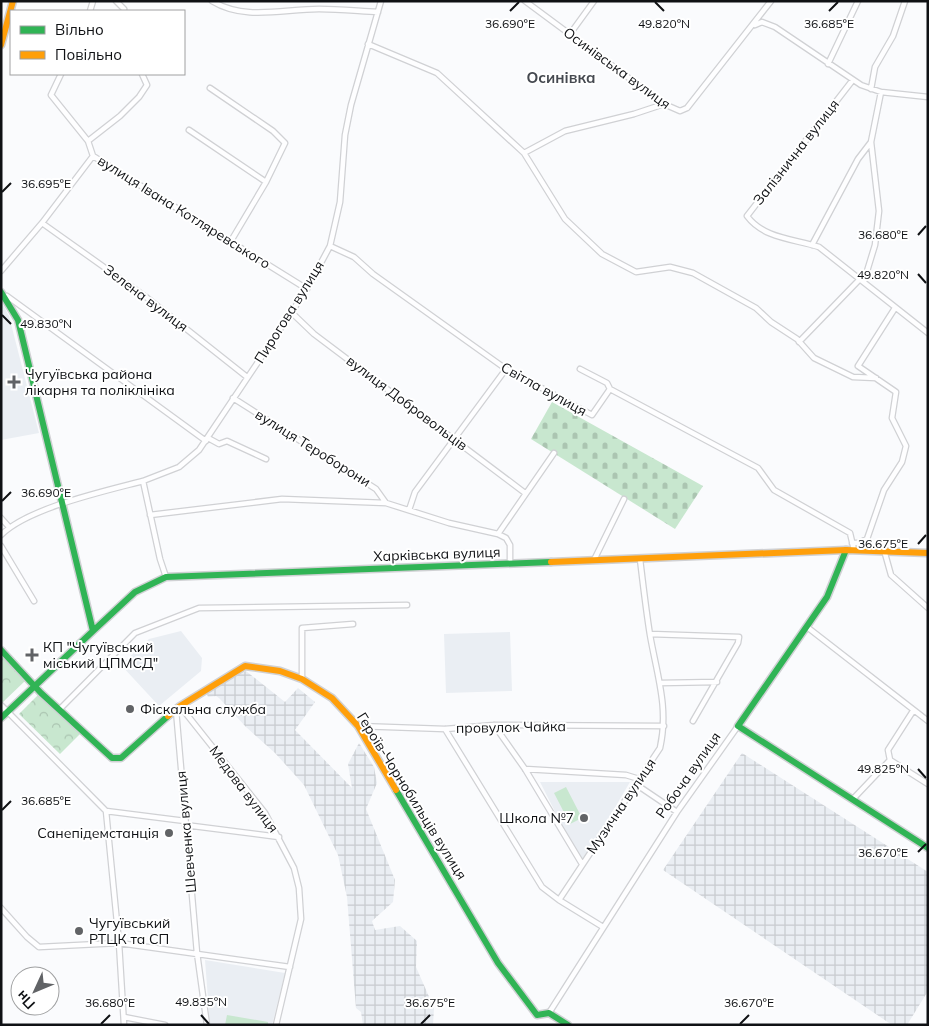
<svg xmlns="http://www.w3.org/2000/svg" width="929" height="1026" viewBox="0 0 929 1026" font-family="Mulish,sans-serif">
	<style>
		.built { fill: #eaeef3 }
		.industrial { fill: url(#industrial-grid) }
		.grass { fill: #c8e7cf }
		.cemetery { fill: url(#cemetery-stones) }
		.park { fill: url(#park-crowns) }
		.lines { fill: none; stroke-linecap: round; stroke-linejoin: round }
		.street-casing { stroke: #d0d1d4; stroke-width: 7 }
		.fast-casing { stroke: #d0d1d4; stroke-width: 9 }
		.slow-casing { stroke: #d0d1d4; stroke-width: 9 }
		.street { stroke: #fefeff; stroke-width: 4.5 }
		.fast { stroke: #30b455; stroke-width: 6 }
		.slow { stroke: #ff9f0a; stroke-width: 6 }
		.ticks { fill: none; stroke: #0f1114; stroke-width: 2 }
		.poi-dot { fill: #616366; stroke: #fff; stroke-width: 2 }
		.labels { text-anchor: middle; stroke-width: 4; stroke-linejoin: round; paint-order: stroke }
		.street-label { font-size: 14px; fill: #0f1114; stroke: #fff }
		.poi-label { font-size: 14px; fill: #0f1114; stroke: #fff; text-anchor: start }
		.neighbourhood-label { font-size: 15px; font-weight: bold; fill: #454950; stroke: #fff }
		.ticks-label { font-size: 12px; text-anchor: middle; fill: #0f1114; stroke: #fff; stroke-width: 4; stroke-linejoin: round; paint-order: stroke }
	</style>
	<defs>
		<pattern id="industrial-grid" width="8" height="8" patternUnits="userSpaceOnUse" patternTransform="scale(1.25)"><rect width="8" height="8" fill="#eaeef3"/><path d="M0 4h8M4 0v8" fill="none" stroke="#c8cbcf"/></pattern>
		<pattern id="cemetery-stones" width="16" height="16" patternUnits="userSpaceOnUse" patternTransform="scale(1.25)"><rect width="16" height="16" fill="#c8e7cf"/><path d="M2 7V4a2 2 0 0 1 4 0v3zM10 15v-3a2 2 0 0 1 4 0v3z" fill="#abc5b1"/></pattern>
		<pattern id="park-crowns" width="20" height="18" patternUnits="userSpaceOnUse" patternTransform="scale(1.25)"><rect width="20" height="18" fill="#c8e7cf"/><path d="M2 6a3 3 0 1 1 6 0M12 15a3 3 0 1 1 6 0" fill="none" stroke="#abc5b1"/></pattern>
	</defs>
	<rect width="100%" height="100%" fill="#fafbfd"/>
	<path class="built" d="M 1,301 L 9,316 L 39,433 L 1,440 Z
		M 181,631 L 202,658 L 201,671 L 159,706 L 121,665 L 149,639 Z
		M 510,632 L 512,691 L 446,693 L 444,634 Z
		M 540,782 L 630,782 L 584,860 L 576,853 Z
		M 205,960 L 285,973 L 272,1025 L 210,1025 Z"/>
	<path class="industrial" d="M 246,671 L 285,702 L 298,688 L 315,702 L 295,730 L 352,788 L 348,764 L 359,743 L 374,767 L 377,783 L 366,809 L 395,880 L 393,902 L 372,921 L 375,930 L 400,926 L 417,941 L 416,967 L 434,1008 L 433,1025 L 363,1025 L 361,1012 L 356,1008 L 347,897 L 338,855 L 304,785 L 275,753 L 246,727 L 219,698 L 216,696 L 208,697 L 205,689 Z
		M 742,753 L 928,872 L 928,991 L 907,1025 L 892,1025 L 663,870 Z"/>
	<path class="grass" d="M 566,787 L 582,818 L 570,824 L 554,793 Z
		M 227,1015 L 268,1022 L 268,1025 L 225,1025 Z"/>
	<path class="cemetery" d="M 552,402 L 703,486 L 675,529 L 531,439 Z"/>
	<path class="park" d="M 1,655 L 25,681 L 3,702 L 1,701 Z
		M 40,693 L 80,734 L 60,754 L 19,714 Z"/>
	<g class="lines">
		<defs>
			<path id="street" d="M 116,1 L 124,9
				M 212,1 C 245,21 283,9 319,9 C 339,9 358,11 378,12
				M 525,1 L 664,104 L 680,111 L 687,108 L 771,1
				M 90,11 L 93,1
				M 755,25 L 762,22 L 775,27 L 861,85 L 881,92 L 928,97
				M 570,34 L 594,1
				M 368,44 L 437,73 L 524,153 L 565,219 L 602,254 L 636,272 L 670,267 L 693,273 L 756,308 L 771,322 L 797,339 L 814,358 L 853,377 L 876,378
				M 828,64 L 858,1
				M 61,74 L 51,95 L 88,141 L 93,156 L 307,289
				M 852,81 L 747,216 C 764,239 795,239 819,247 L 928,333
				M 210,88 L 273,131 L 285,143 L 266,182 L 231,241
				M 871,89 L 875,67 L 893,36 L 905,1
				M 189,130 L 266,182
				M 88,141 L 120,116 L 139,97 L 147,85 L 142,74
				M 524,153 L 565,131 L 634,114 L 664,104
				M 42,223 L 146,297 L 247,377
				M 812,245 L 858,159 L 871,142
				M 330,246 L 354,257 L 373,274 L 506,369 L 592,415 L 610,389 L 758,468 L 774,490 L 850,533 L 854,550
				M 1,271 L 42,223 L 93,156
				M 864,281 L 875,245 L 879,211 L 871,142 L 881,92
				M 7,296 L 206,441
				M 291,312 L 314,334 L 525,493
				M 799,342 L 859,280
				M 580,369 L 607,383 L 610,389
				M 233,398 L 376,489 L 386,503 L 449,523 L 498,534 L 506,538 L 510,545 L 510,563
				M 208,438 L 219,444 L 227,441 L 266,459
				M 409,510 L 415,492 L 506,369
				M 150,515 L 282,499 L 386,503
				M 1,518 L 9,527
				M 498,534 L 554,453
				M 1,535 C 28,508 105,491 143,481
				M 852,543 L 859,543 L 867,539 L 884,490 L 902,462 L 906,446 L 892,418 L 896,392 L 858,366 L 895,308
				M 1,546 L 34,601
				M 884,550 L 891,575 L 928,608
				M 594,560 L 624,499
				M 166,577 L 160,559 L 143,481 L 179,467 L 199,450 L 307,289 L 330,246 L 340,202 L 345,135 L 351,105 L 381,1
				M 807,627 L 928,721
				M 650,634 L 739,637 L 738,643 L 693,721
				M 302,679 L 302,628 L 353,624
				M 660,683 L 717,682
				M 1,705 L 106,811 L 119,943 L 124,1025
				M 180,706 L 265,813 L 294,868 L 299,888 L 301,919 L 276,1025
				M 59,710 L 135,633 L 199,608 L 407,605
				M 176,710 L 197,953 L 207,1025
				M 494,725 L 525,769 L 582,864
				M 358,726 L 445,729 L 494,725 L 664,726
				M 445,729 L 542,887 L 559,900 L 603,927
				M 890,760 L 928,784
				M 525,769 L 626,775 L 639,779
				M 637,785 L 677,812
				M 853,799 L 890,760 L 888,750 L 913,711
				M 106,811 L 185,821
				M 185,825 L 279,837
				M 559,900 L 660,748 C 669,708 657,675 650,635 C 646,610 643,584 640,559
				M 1,908 L 27,937 L 39,947 L 119,943 L 290,967
				M 549,1013 L 677,812 L 738,726
				M 124,1017 L 165,1025"/>
			<path id="fast" d="M 1,292 L 18,320 L 93,631 L 1,718
				M 846,550 L 827,597 L 738,726 L 928,848
				M 93,631 L 135,592 L 166,577 L 551,562
				M 1,650 L 41,693 L 112,758 L 121,758 L 168,716
				M 396,790 L 498,963 L 537,1015 L 549,1013 L 568,1025"/>
			<path id="slow" d="M 1,45 L 13,1
				M 551,562 L 846,550 L 928,553
				M 168,716 L 180,706 L 245,666 L 280,671 L 302,679 L 332,698 L 358,726 L 396,790"/>
		</defs>
		<use href="#street" class="street-casing"/>
		<use href="#fast" class="fast-casing"/>
		<use href="#slow" class="slow-casing"/>
		<use href="#street" class="street"/>
		<use href="#fast" class="fast"/>
		<use href="#slow" class="slow"/>
	</g>
	<path class="ticks" d="M 655,2 L 664,11M 510,11 L 519,2M 829,11 L 838,2M 2,192 L 11,183M 918,235 L 926,226M 918,274 L 926,283M 2,315 L 11,324M 2,501 L 11,492M 918,544 L 926,535M 918,769 L 926,778M 2,810 L 11,801M 918,852 L 926,844M 201,1015 L 209,1024M 101,1024 L 110,1015M 421,1024 L 430,1015M 740,1024 L 749,1015"/>
	<g class="poi-dot">
		<path d="M11.5 374.5h5v5h5v5h-5v5h-5v-5h-5v-5h5z"/>
		<path d="M29.5 647.5h5v5h5v5h-5v5h-5v-5h-5v-5h5z"/>
		<circle cx="130" cy="709" r="5"/>
		<circle cx="584" cy="818" r="5"/>
		<circle cx="169" cy="833" r="5"/>
		<circle cx="79" cy="931" r="5"/>
	</g>
	<g class="labels">
		<g class="street-label">
			<text transform="translate(617 68) rotate(36)" y="5">Осинівська вулиця</text>
			<text transform="translate(796 152) rotate(-52)" y="5">Залізнична вулиця</text>
			<text transform="translate(184 212) rotate(32)" y="5">вулиця Івана Котляревського</text>
			<text transform="translate(146 298) rotate(37)" y="5">Зелена вулиця</text>
			<text transform="translate(289 312) rotate(-58)" y="5">Пирогова вулиця</text>
			<text transform="translate(544 389) rotate(29)" y="5">Світла вулиця</text>
			<text transform="translate(407 403) rotate(37)" y="5">вулиця Добровольців</text>
			<text transform="translate(313 448) rotate(32)" y="5">вулиця Тероборони</text>
			<text transform="translate(437 554) rotate(-2)" y="5">Харківська вулиця</text>
			<text transform="translate(511 727) rotate(-1)" y="5">провулок Чайка</text>
			<text transform="translate(688 775) rotate(-55)" y="5">Робоча вулиця</text>
			<text transform="translate(244 789) rotate(53)" y="5">Медова вулиця</text>
			<text transform="translate(412 796) rotate(58)" y="5">Героїв-Чорнобильців вулиця</text>
			<text transform="translate(621 806) rotate(-56)" y="5">Музична вулиця</text>
			<text transform="translate(186 832) rotate(-95)" y="5">Шевченка вулиця</text>
		</g>
		<g class="poi-label">
			<text x="25" y="379">Чугуївська района<tspan x="25" dy="16">лікарня та поліклініка</tspan></text>
			<text x="43" y="652">КП "Чугуївський<tspan x="43" dy="16">міський ЦПМСД"</tspan></text>
			<text x="140" y="714">Фіскальна служба</text>
			<text x="574" y="823" text-anchor="end">Школа №7</text>
			<text x="159" y="838" text-anchor="end">Санепідемстанція</text>
			<text x="89" y="928">Чугуївський<tspan x="89" dy="16">РТЦК та СП</tspan></text>
		</g>
		<g class="neighbourhood-label">
			<text x="561" y="83">Осинівка</text>
		</g>
	</g>
	<g class="ticks-label">
		<text x="510" y="28">36.690°E</text>
		<text x="829" y="28">36.685°E</text>
		<text x="664" y="28">49.820°N</text>
		<text x="46" y="188">36.695°E</text>
		<text x="883" y="239">36.680°E</text>
		<text x="883" y="279">49.820°N</text>
		<text x="46" y="328">49.830°N</text>
		<text x="46" y="497">36.690°E</text>
		<text x="883" y="548">36.675°E</text>
		<text x="883" y="773">49.825°N</text>
		<text x="46" y="805">36.685°E</text>
		<text x="883" y="857">36.670°E</text>
		<text x="201" y="1006">49.835°N</text>
		<text x="110" y="1007">36.680°E</text>
		<text x="430" y="1007">36.675°E</text>
		<text x="749" y="1007">36.670°E</text>
	</g>
	<rect width="929" height="1026" fill="none" stroke="#0f1114" stroke-width="5"/>
	<rect x="10" y="10" width="175" height="65" fill="#ffffff" stroke="#9fa0a1"/>
	<rect x="20" y="26" width="25" height="8" fill="#30b455" stroke="#9fa0a1"/>
	<text x="55" y="35" font-size="15" fill="#0f1114">Вільно</text>
	<rect x="20" y="51" width="25" height="8" fill="#ff9f0a" stroke="#9fa0a1"/>
	<text x="55" y="60" font-size="15" fill="#0f1114">Повільно</text>
	<g transform="translate(35 991) rotate(226)"><circle r="24" fill="#ffffff" stroke="#9fa0a1"/>
	<path d="M0-4L9 19L0 12L-9 19Z" fill="#616366"/>
	<text y="-8" font-size="14" font-weight="bold" text-anchor="middle" fill="#0f1114">Пн</text>
	</g>
</svg>
